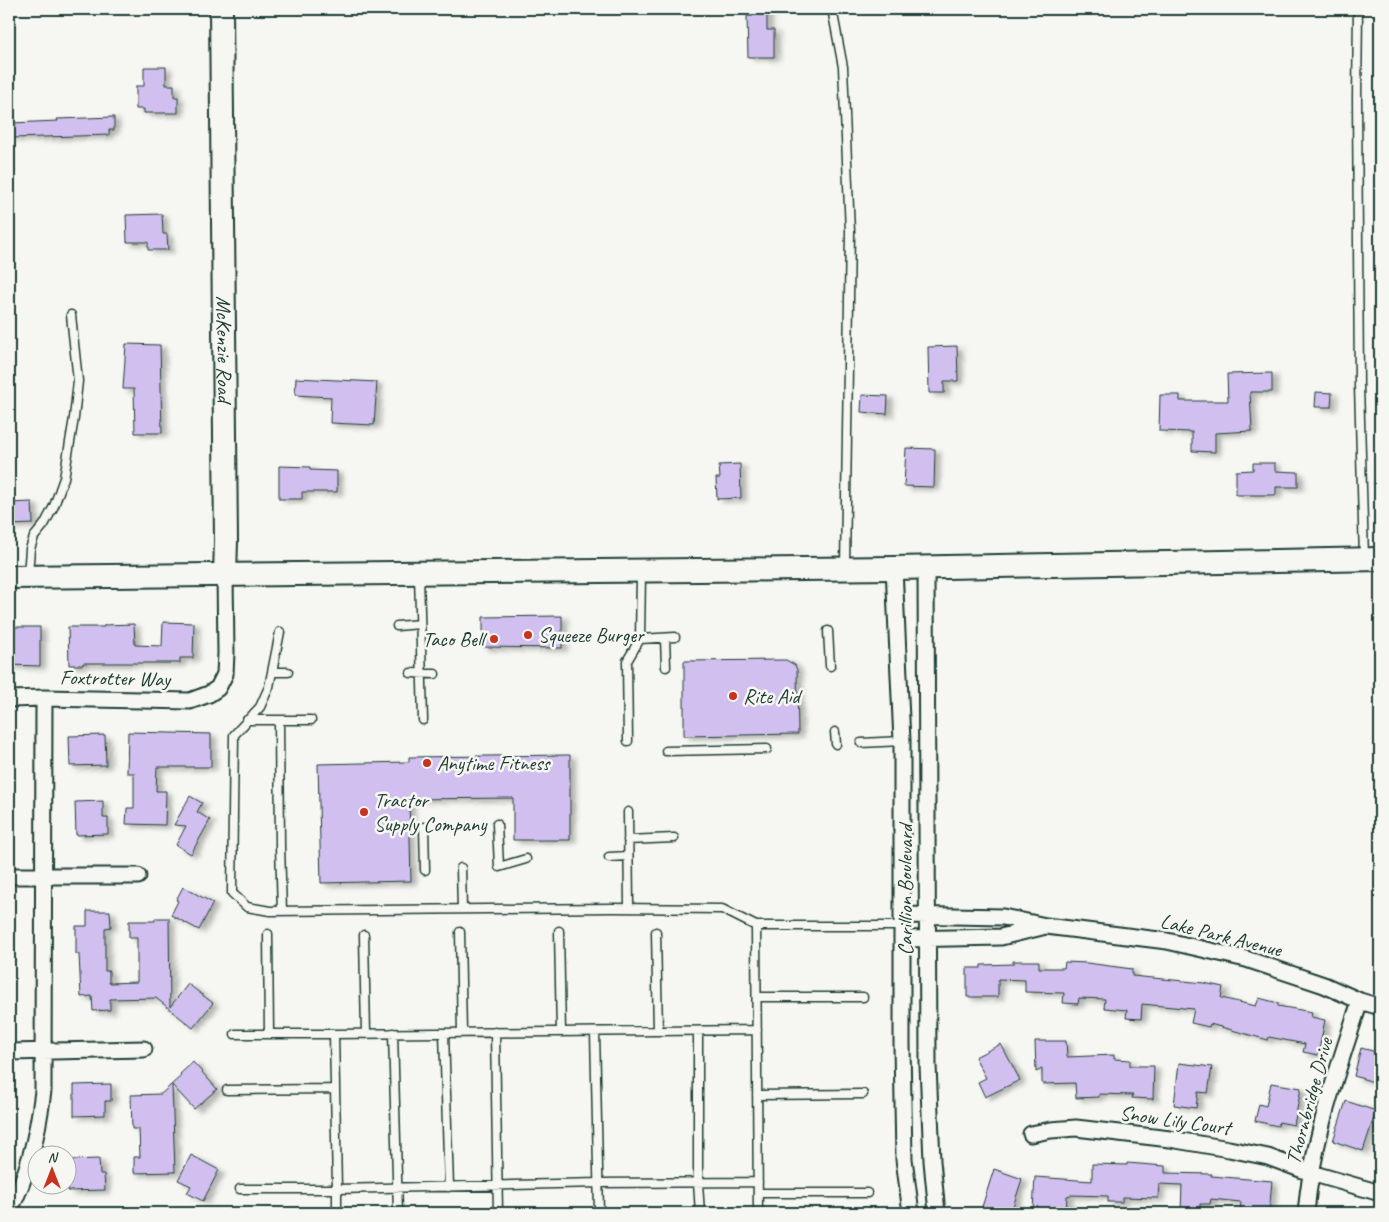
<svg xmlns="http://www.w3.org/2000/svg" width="1389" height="1222" viewBox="0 0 1389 1222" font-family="Caveat,sans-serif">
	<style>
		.building { fill: #d1bff0; stroke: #1f3d34; filter: url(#shadow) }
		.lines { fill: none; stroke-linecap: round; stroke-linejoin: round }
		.lane-casing { stroke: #1f3d34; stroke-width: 11 }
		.street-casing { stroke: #1f3d34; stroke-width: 19 }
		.secondary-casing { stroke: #1f3d34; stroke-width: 26 }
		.lane { stroke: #f6f6f2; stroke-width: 8 }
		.street { stroke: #f6f6f2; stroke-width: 15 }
		.secondary { stroke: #f6f6f2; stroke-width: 22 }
		.poi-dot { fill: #c8321e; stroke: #f6f6f2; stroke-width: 2 }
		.labels { text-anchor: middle; stroke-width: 5; stroke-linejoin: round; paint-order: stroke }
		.street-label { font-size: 21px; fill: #1f3d34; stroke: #f6f6f2 }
		.poi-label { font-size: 21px; fill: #1f3d34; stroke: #f6f6f2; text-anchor: start }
	</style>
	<defs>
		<filter id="shadow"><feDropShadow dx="5.5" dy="3" stdDeviation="2.5" flood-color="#0004"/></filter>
	</defs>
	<rect width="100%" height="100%" fill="#f6f6f2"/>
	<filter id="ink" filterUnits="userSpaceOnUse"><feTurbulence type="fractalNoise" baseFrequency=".02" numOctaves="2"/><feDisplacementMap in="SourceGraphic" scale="10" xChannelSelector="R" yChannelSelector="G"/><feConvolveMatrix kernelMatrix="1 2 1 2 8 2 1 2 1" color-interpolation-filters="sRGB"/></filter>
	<g filter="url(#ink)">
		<path class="building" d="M 753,9 L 767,9 L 767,30 L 774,30 L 774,57 L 748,57 L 747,16 L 753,16 Z
			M 144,67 L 166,67 L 166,85 L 174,85 L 174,97 L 178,97 L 178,113 L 144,113 L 144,109 L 136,109 L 136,86 L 144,86 Z
			M 114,117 L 114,130 L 109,130 L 109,135 L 12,138 L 11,123 L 58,121 L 57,119 Z
			M 162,214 L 163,234 L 167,234 L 168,250 L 148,250 L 148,242 L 127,242 L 126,215 Z
			M 126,344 L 160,345 L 162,433 L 135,433 L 134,389 L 123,389 Z
			M 957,346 L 958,381 L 944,381 L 944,393 L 929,393 L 928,347 Z
			M 1272,373 L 1272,392 L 1250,392 L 1252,431 L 1215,433 L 1215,452 L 1192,451 L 1192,432 L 1159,431 L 1160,395 L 1180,395 L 1180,401 L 1228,401 L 1227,374 Z
			M 296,378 L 377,382 L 374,425 L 330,423 L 331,397 L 295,395 Z
			M 1316,392 L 1332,393 L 1331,407 L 1315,407 Z
			M 862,395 L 888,396 L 887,414 L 861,412 Z
			M 906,448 L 935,449 L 934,487 L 904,486 Z
			M 1253,463 L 1275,463 L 1275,471 L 1298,472 L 1298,487 L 1276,487 L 1276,495 L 1236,495 L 1236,471 L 1253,470 Z
			M 740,464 L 741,498 L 717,499 L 716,478 L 720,478 L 719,465 Z
			M 279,466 L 310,467 L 310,470 L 337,471 L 337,492 L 302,492 L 302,499 L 279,499 Z
			M 32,502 L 33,524 L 9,525 L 9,503 Z
			M 562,616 L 562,648 L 483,647 L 483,617 Z
			M 163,622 L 194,623 L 193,658 L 180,658 L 180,663 L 83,663 L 83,665 L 69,665 L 68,627 L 104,627 L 104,625 L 134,624 L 135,645 L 162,646 Z
			M 10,627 L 40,627 L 40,666 L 9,665 Z
			M 786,660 L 795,665 L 797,670 L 798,734 L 684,736 L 684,661 Z
			M 128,732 L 211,734 L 211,767 L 157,767 L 156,791 L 166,791 L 165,825 L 126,824 L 127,808 L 134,808 L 134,773 L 127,773 Z
			M 105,735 L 106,765 L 70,766 L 69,736 Z
			M 570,755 L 570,840 L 513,840 L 513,798 L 409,799 L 411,881 L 321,883 L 318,764 L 409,762 L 409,757 Z
			M 190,796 L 202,803 L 197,812 L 210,820 L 191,854 L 176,845 L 186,826 L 174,825 Z
			M 103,801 L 103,818 L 108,818 L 108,834 L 76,835 L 75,802 Z
			M 183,887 L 213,903 L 199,930 L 171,915 L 178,901 L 176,900 Z
			M 87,911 L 110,911 L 111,927 L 105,928 L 105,971 L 109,971 L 109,983 L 137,982 L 137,938 L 129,938 L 129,921 L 155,921 L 155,918 L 169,918 L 170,1007 L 188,984 L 213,1003 L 193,1028 L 156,998 L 110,999 L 110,1010 L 93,1011 L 92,996 L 81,997 L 79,954 L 76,954 L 76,926 L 87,926 Z
			M 1013,961 L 1039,961 L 1039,968 L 1064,968 L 1065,962 L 1087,963 L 1132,969 L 1132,976 L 1204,983 L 1223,987 L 1221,998 L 1256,1006 L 1259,998 L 1278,1003 L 1278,1006 L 1312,1012 L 1311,1017 L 1325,1020 L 1318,1055 L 1303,1052 L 1305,1044 L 1269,1037 L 1268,1040 L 1210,1024 L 1209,1027 L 1191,1023 L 1194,1009 L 1142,1004 L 1141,1019 L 1126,1018 L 1127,1010 L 1104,1008 L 1105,999 L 1079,998 L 1078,1004 L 1063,1003 L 1064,993 L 1025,992 L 1025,980 L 998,979 L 998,997 L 967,997 L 967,968 L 981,968 L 981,965 L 1013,964 Z
			M 1035,1041 L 1066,1041 L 1067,1057 L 1114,1055 L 1114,1059 L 1130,1060 L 1130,1066 L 1154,1066 L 1153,1099 L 1132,1098 L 1133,1095 L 1099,1094 L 1099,1097 L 1076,1098 L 1075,1083 L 1042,1084 L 1042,1069 L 1036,1072 Z
			M 1001,1044 L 1020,1080 L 985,1097 L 978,1082 L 986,1078 L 975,1057 Z
			M 1361,1048 L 1380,1053 L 1380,1084 L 1354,1076 Z
			M 193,1062 L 217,1089 L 194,1109 L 172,1085 L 175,1172 L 134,1173 L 134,1157 L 140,1157 L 139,1129 L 132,1129 L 131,1095 L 161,1094 L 181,1076 L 180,1074 Z
			M 1179,1063 L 1212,1067 L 1208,1093 L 1198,1092 L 1196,1108 L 1174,1105 Z
			M 1271,1083 L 1301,1088 L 1294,1125 L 1279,1122 L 1278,1126 L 1255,1121 L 1259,1104 L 1266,1106 Z
			M 111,1084 L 111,1101 L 105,1101 L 105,1115 L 74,1116 L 74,1085 Z
			M 1346,1101 L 1376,1111 L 1363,1151 L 1333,1141 Z
			M 191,1155 L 219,1170 L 203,1201 L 187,1193 L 191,1186 L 178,1180 Z
			M 99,1159 L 100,1174 L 104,1174 L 105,1190 L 68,1191 L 68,1160 Z
			M 1127,1163 L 1165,1166 L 1165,1173 L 1212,1174 L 1211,1176 L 1272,1181 L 1269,1213 L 1240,1212 L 1241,1202 L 1211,1199 L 1210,1204 L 1200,1204 L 1200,1213 L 1181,1213 L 1182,1185 L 1159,1184 L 1158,1198 L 1122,1197 L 1122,1202 L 1108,1202 L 1108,1196 L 1071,1195 L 1067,1196 L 1066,1212 L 1033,1210 L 1035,1177 L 1092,1181 L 1092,1164 L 1127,1165 Z
			M 994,1169 L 1022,1179 L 1011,1213 L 980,1213 Z"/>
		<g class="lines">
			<defs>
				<path id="lane" d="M 1358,9 L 1357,99 L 1359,386 L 1364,557
					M 833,14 L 843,67 L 850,232 L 845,567
					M 28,575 L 30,549 L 34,537 L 44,525 L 54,506 L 64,478 L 74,418 L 78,381 L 71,315
					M 419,575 L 423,720
					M 397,626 L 420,624
					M 828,631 L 830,666
					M 280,632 L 269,687 L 260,707 L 234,735 L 232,893 L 247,907 L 270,911 L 612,908 L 722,909 L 756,926 L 903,926
					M 665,638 L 666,667
					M 640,639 L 675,637
					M 272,672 L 288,672
					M 411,673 L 435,674
					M 247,720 L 311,720
					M 279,720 L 280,846 L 282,911
					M 835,732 L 836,744
					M 628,741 L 627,661 L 640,639 L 641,574
					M 861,743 L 902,741
					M 666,751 L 767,749
					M 628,812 L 629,908
					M 497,824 L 499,867 L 526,859
					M 424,827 L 425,870
					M 628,840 L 674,838
					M 609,857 L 628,856
					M 461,868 L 462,909
					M 756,926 L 758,1213
					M 559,931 L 561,1032
					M 460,932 L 462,1033
					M 656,932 L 658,1031
					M 268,934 L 269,1034
					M 364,935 L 366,1034
					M 757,997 L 863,997
					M 698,1031 L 698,1183 L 700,1213
					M 495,1032 L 498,1213
					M 595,1032 L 599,1213
					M 393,1033 L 398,1213
					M 444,1033 L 449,1187
					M 235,1034 L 334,1034
					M 227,1090 L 335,1089
					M 757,1095 L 863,1094
					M 240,1189 L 337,1189 L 334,1034 L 757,1030
					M 758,1193 L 867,1193
					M 337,1213 L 337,1189 L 599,1183 L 758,1182"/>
				<path id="street" d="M 926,567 L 928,1065 L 932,1161 L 937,1213
					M 894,568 L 902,741 L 902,1045 L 904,1159 L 911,1213
					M 9,699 L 44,698 L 190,701 L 209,694 L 218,688 L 225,674 L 226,653 L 225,575
					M 9,876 L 138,876
					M 903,915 L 1003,917 L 1046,926 L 1167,941 L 1246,959 L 1324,985 L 1360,1001 L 1380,1007
					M 903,939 L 1001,937 L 1042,927
					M 9,1052 L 144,1049
					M 1031,1134 L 1051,1130 L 1076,1128 L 1170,1139 L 1229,1149 L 1268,1157 L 1311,1173 L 1380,1193
					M 9,1211 C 29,1174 38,1133 43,1091 L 44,698
					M 1306,1213 C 1312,1140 1338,1070 1360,1001"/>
				<g id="secondary">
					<path id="s1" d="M 221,9 L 226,541 L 225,575"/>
					<path d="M 9,577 L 894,568 L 1380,559"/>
				</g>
			</defs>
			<use href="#lane" class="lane-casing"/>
			<use href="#street" class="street-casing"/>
			<use href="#secondary" class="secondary-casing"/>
			<use href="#lane" class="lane"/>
			<use href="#street" class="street"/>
			<use href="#secondary" class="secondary"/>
		</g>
	</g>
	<g class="poi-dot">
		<circle cx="528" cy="635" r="5"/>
		<circle cx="494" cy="639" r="5"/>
		<circle cx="733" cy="696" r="5"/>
		<circle cx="427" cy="763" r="5"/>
		<circle cx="364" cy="812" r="5"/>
	</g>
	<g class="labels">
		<g class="street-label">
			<text dy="7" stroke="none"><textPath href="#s1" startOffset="340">McKenzie Road</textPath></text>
			<text transform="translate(115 678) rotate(1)" y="7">Foxtrotter Way</text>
			<text transform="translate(905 890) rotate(-90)" y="7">Carillion Boulevard</text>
			<text transform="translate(1221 935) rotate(14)" y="7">Lake Park Avenue</text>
			<text transform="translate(1309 1101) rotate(-75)" y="7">Thornbridge Drive</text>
			<text transform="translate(1175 1120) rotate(8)" y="7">Snow Lily Court</text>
		</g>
		<g class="poi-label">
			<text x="538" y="642">Squeeze Burger</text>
			<text x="484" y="646" text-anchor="end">Taco Bell</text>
			<text x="743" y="703">Rite Aid</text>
			<text x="437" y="770">Anytime Fitness</text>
			<text x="374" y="807">Tractor<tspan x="374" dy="24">Supply Company</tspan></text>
		</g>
	</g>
	<rect width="1389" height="1222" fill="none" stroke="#f6f6f2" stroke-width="30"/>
	<rect x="15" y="15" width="1359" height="1192" fill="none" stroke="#1f3d34" stroke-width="2" filter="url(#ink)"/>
	<g transform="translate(52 1170)"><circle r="24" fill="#f6f6f2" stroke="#a0aca6"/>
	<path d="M0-4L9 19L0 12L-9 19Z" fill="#c8321e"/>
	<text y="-8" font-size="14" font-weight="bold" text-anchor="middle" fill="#1f3d34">N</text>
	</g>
</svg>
